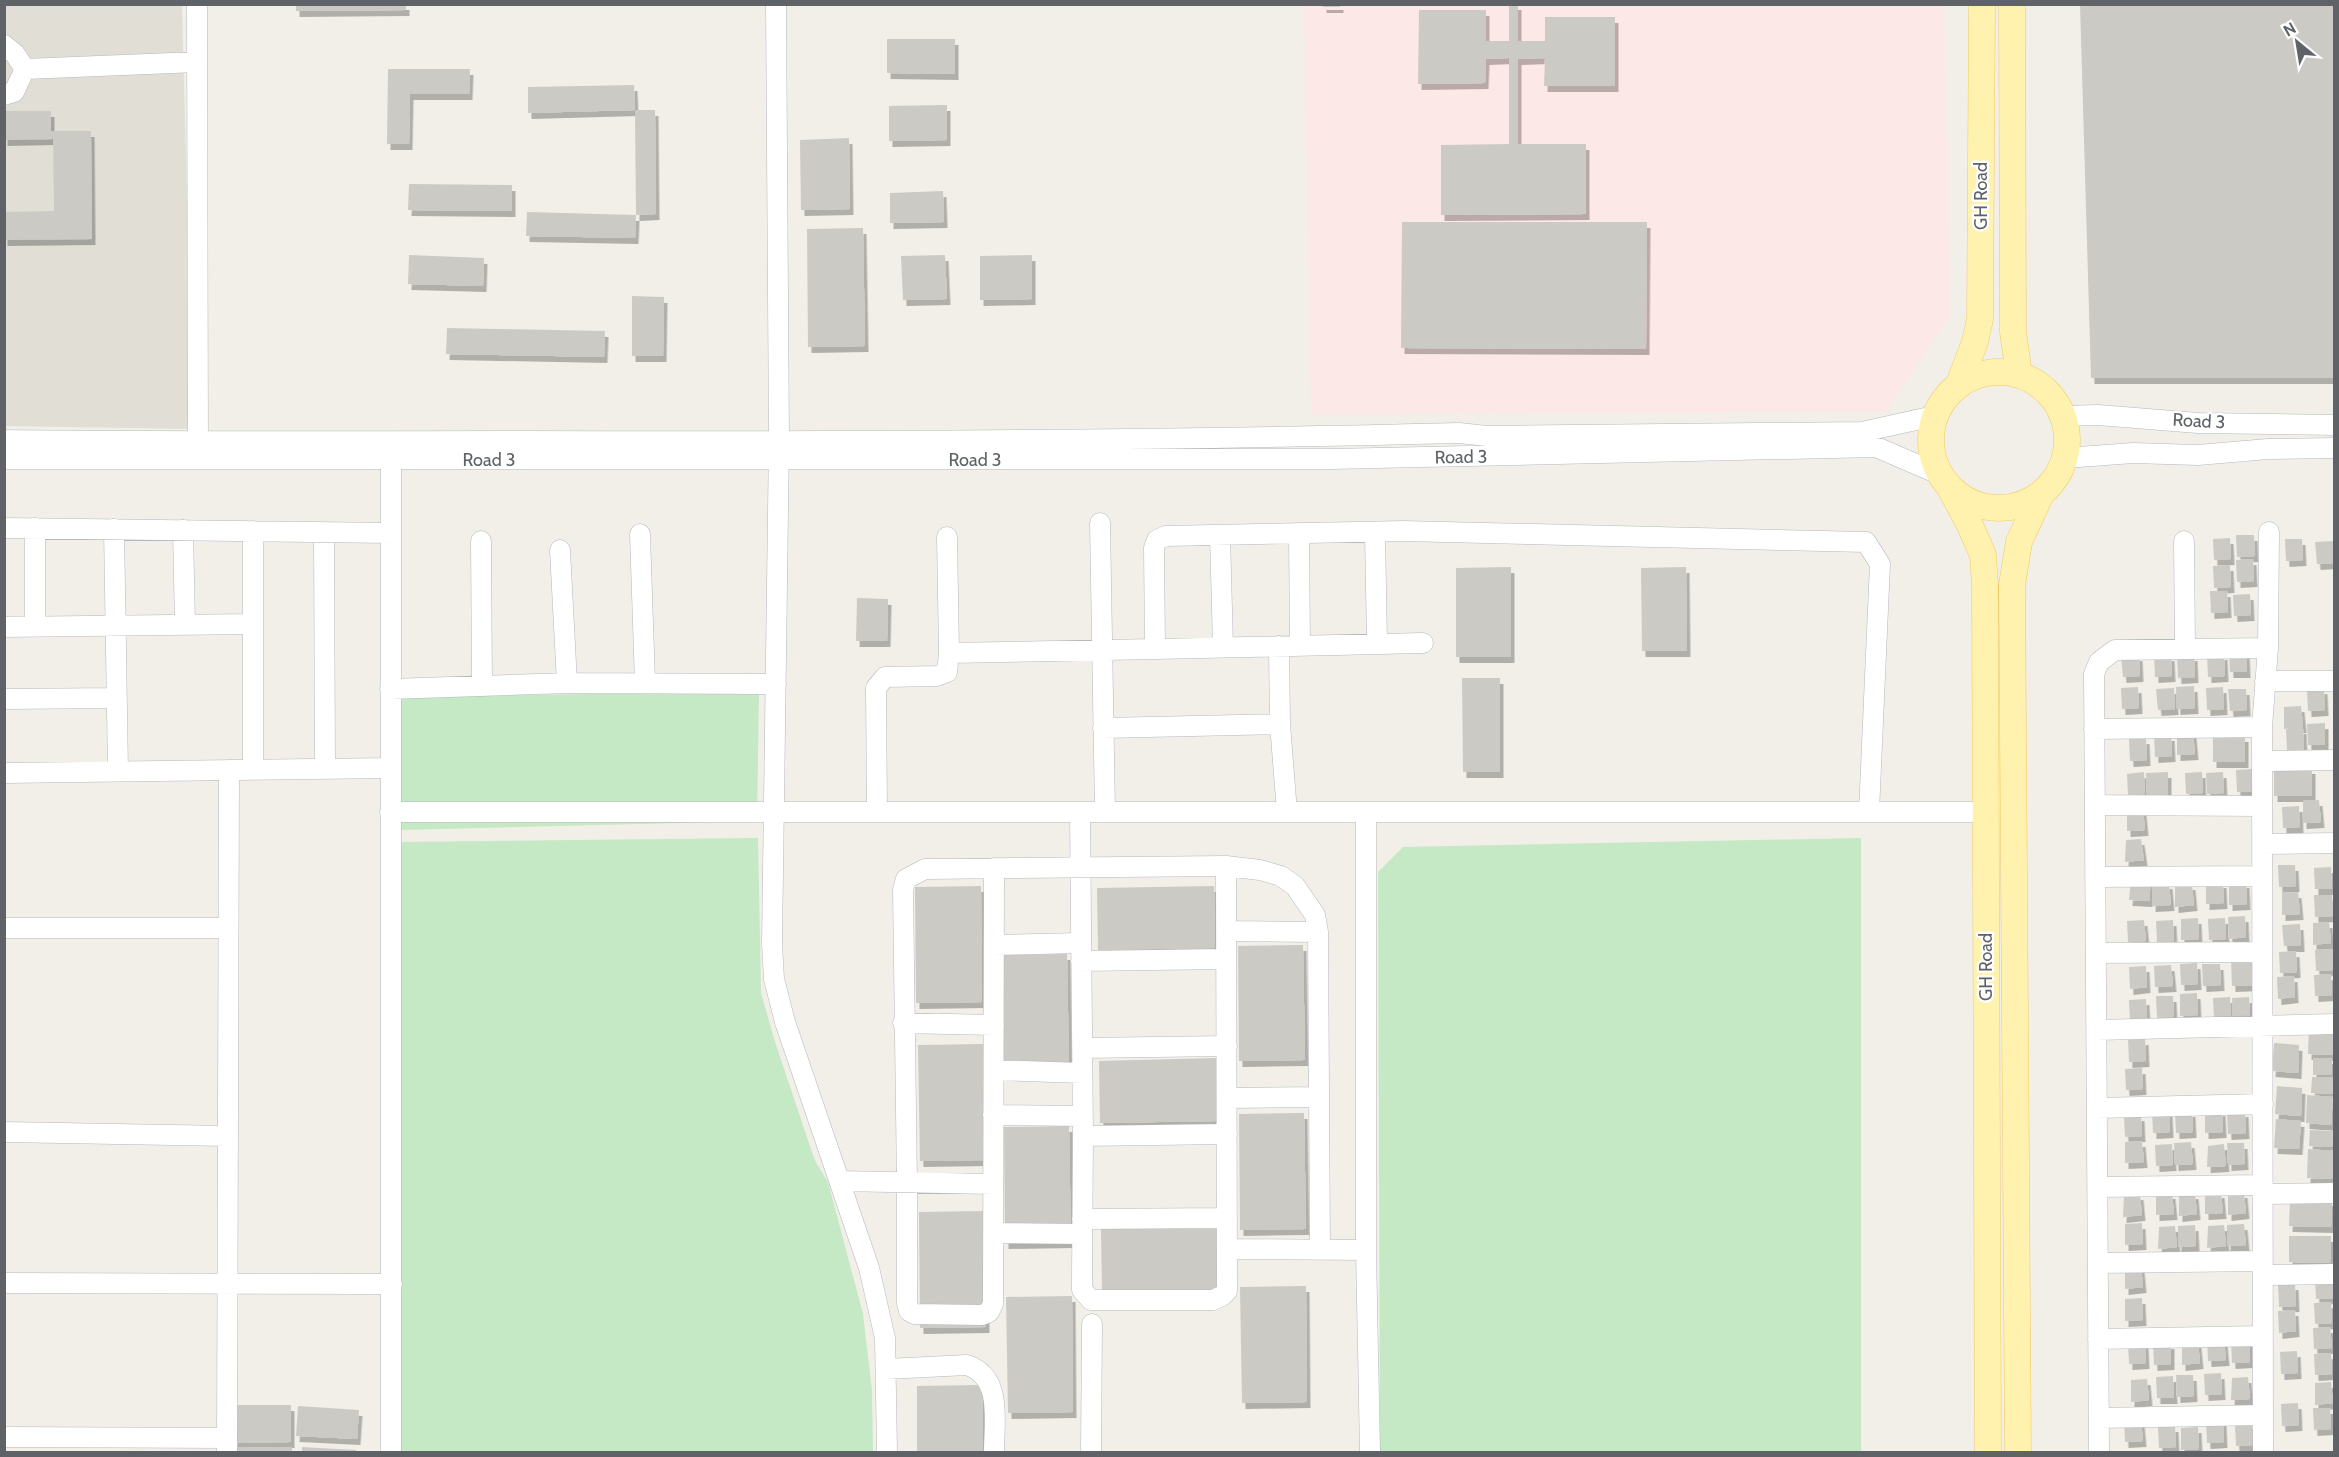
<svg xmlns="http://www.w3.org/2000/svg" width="2339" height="1457" viewBox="0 0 2339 1457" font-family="Cabin,sans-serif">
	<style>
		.education { fill: #e1ded6 }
		.medical { fill: #fce8e6 }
		.green { fill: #c5e8c5 }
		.building { fill: #cccac5; filter: url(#shadow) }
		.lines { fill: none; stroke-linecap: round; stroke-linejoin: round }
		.minor-casing { stroke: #b5b8bc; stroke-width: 21 }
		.major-casing { stroke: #f2c960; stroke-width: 27 }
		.minor { stroke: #fff; stroke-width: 20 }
		.major { stroke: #fff2af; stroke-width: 26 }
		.labels { text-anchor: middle; stroke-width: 4.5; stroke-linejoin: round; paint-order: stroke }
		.street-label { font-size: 18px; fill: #5f6368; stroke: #fff }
	</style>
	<defs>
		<filter id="shadow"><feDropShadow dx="3.5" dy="6" stdDeviation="0" flood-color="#0004"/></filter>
	</defs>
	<rect width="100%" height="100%" fill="#f1efe8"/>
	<path class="education" d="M 5,5 L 182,5 L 193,429 L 5,426 Z"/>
	<path class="medical" d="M 1304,5 L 1944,5 L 1950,316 L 1886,412 L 1311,414 Z"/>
	<path class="green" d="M 759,691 L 757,821 L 401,830 L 397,697 Z
		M 758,838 L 761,993 L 775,1042 L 815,1161 L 828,1182 L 863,1314 L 872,1391 L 873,1452 L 398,1452 L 397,842 Z
		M 1861,838 L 1861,1452 L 1380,1452 L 1378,872 L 1403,847 Z"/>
	<path class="building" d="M 296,4 L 406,4 L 406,10 L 296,11 Z
		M 1323,4 L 1340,4 L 1340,7 L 1323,7 Z
		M 1509,4 L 1518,4 L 1518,41 L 1545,41 L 1545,17 L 1615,17 L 1615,86 L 1544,86 L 1545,58 L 1518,59 L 1518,144 L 1586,144 L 1586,214 L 1441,215 L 1441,145 L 1509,144 L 1509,58 L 1486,59 L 1485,83 L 1418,84 L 1419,10 L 1486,10 L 1486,41 L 1509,41 Z
		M 2080,4 L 2334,4 L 2334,378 L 2091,378 Z
		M 887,39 L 955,39 L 955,74 L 887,73 Z
		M 388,69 L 470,69 L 469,94 L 410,94 L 409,144 L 387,144 Z
		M 634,85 L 635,110 L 528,113 L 528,87 Z
		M 947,105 L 947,140 L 889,141 L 889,106 Z
		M 635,110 L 655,110 L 656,214 L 636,215 Z
		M 4,111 L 51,111 L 51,131 L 91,131 L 92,239 L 4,240 L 4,212 L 54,211 L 53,139 L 4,140 Z
		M 849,138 L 850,209 L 801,210 L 800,140 Z
		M 409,184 L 512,185 L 512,211 L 408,210 Z
		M 943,191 L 944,222 L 890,223 L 890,193 Z
		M 527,212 L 636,215 L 635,238 L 526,236 Z
		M 1402,222 L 1647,222 L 1646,349 L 1401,348 Z
		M 863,228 L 865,346 L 808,347 L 807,229 Z
		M 409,255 L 484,258 L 483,286 L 408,284 Z
		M 945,255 L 947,299 L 903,300 L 901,256 Z
		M 1032,255 L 1032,299 L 980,300 L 980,256 Z
		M 632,296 L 664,297 L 663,356 L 632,356 Z
		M 447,328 L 605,331 L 604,357 L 446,354 Z
		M 2236,535 L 2254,535 L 2255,556 L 2237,557 Z
		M 2230,538 L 2231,559 L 2214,560 L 2213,539 Z
		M 2285,539 L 2302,539 L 2303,560 L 2286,561 Z
		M 2333,541 L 2334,563 L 2317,564 L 2315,542 Z
		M 2253,559 L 2254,581 L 2237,582 L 2236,560 Z
		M 2230,565 L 2231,587 L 2214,588 L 2213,566 Z
		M 1511,567 L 1511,657 L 1456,657 L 1456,568 Z
		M 1686,567 L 1687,651 L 1642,651 L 1641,568 Z
		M 2210,591 L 2227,591 L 2228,612 L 2211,613 Z
		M 2250,594 L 2251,615 L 2234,616 L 2233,595 Z
		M 857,598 L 888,599 L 887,641 L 856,641 Z
		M 2246,650 L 2247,672 L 2230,672 L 2229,651 Z
		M 2224,654 L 2225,676 L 2208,677 L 2207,655 Z
		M 2121,655 L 2139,655 L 2140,676 L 2123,677 Z
		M 2154,655 L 2171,655 L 2172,676 L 2155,677 Z
		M 2194,655 L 2195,677 L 2178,678 L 2177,656 Z
		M 1462,678 L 1500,678 L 1500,772 L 1463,772 Z
		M 2194,686 L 2195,708 L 2177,709 L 2176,687 Z
		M 2138,687 L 2139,708 L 2122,709 L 2121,688 Z
		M 2223,687 L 2224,709 L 2207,710 L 2206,688 Z
		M 2174,688 L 2175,709 L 2158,710 L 2156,689 Z
		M 2324,688 L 2325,710 L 2308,711 L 2307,690 Z
		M 2228,689 L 2246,689 L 2247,710 L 2230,711 Z
		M 2301,706 L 2303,727 L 2284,729 L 2284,707 Z
		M 2325,723 L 2325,745 L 2308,745 L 2307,724 Z
		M 2303,728 L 2304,750 L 2287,751 L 2286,729 Z
		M 2193,732 L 2195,754 L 2177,755 L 2177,734 Z
		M 2154,735 L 2171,735 L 2172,756 L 2155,757 Z
		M 2213,736 L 2245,736 L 2245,762 L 2213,762 Z
		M 2146,738 L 2147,760 L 2130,761 L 2129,739 Z
		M 2312,768 L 2312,796 L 2274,796 L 2274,769 Z
		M 2253,769 L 2254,791 L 2237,792 L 2236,770 Z
		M 2144,772 L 2145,794 L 2128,795 L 2127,774 Z
		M 2168,772 L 2168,798 L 2147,798 L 2146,773 Z
		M 2202,772 L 2203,793 L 2186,794 L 2185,773 Z
		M 2223,772 L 2224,793 L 2207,794 L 2206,773 Z
		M 2319,800 L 2321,822 L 2303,823 L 2303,801 Z
		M 2299,806 L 2300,827 L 2283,828 L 2282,807 Z
		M 2127,809 L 2143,809 L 2145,830 L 2127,831 Z
		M 2141,839 L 2144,860 L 2125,862 L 2126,840 Z
		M 2278,865 L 2295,865 L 2296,886 L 2279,887 Z
		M 2331,867 L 2332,889 L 2315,889 L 2314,868 Z
		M 2131,878 L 2151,880 L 2149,901 L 2129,900 Z
		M 2223,882 L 2224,903 L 2206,904 L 2206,883 Z
		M 2246,882 L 2247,904 L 2229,905 L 2229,883 Z
		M 2169,883 L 2171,905 L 2152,906 L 2153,884 Z
		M 2192,884 L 2194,905 L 2175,907 L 2175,885 Z
		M 981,886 L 982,1002 L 916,1003 L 915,887 Z
		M 1214,886 L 1215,948 L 1098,950 L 1097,888 Z
		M 2298,892 L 2300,914 L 2282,915 L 2282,893 Z
		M 2314,895 L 2332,895 L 2333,916 L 2315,917 Z
		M 2245,916 L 2246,937 L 2229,939 L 2228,917 Z
		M 2198,918 L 2199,939 L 2181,940 L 2181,919 Z
		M 2225,918 L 2226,939 L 2209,940 L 2208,919 Z
		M 2144,920 L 2146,941 L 2128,942 L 2127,921 Z
		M 2173,920 L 2174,941 L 2157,942 L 2156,921 Z
		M 2329,922 L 2331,943 L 2313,945 L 2313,923 Z
		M 2300,924 L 2301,946 L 2284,946 L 2282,925 Z
		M 1303,945 L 1305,1060 L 1239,1061 L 1238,946 Z
		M 2333,949 L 2333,970 L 2316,971 L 2315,950 Z
		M 2296,951 L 2297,972 L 2280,973 L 2279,952 Z
		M 1067,954 L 1069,1069 L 1003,1071 L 1002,955 Z
		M 2256,957 L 2257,985 L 2232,986 L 2231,958 Z
		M 2197,963 L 2198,984 L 2181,985 L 2180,964 Z
		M 2202,964 L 2220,964 L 2221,985 L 2203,986 Z
		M 2171,965 L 2173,986 L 2155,987 L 2154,966 Z
		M 2146,966 L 2147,987 L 2130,989 L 2129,967 Z
		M 2331,974 L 2332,995 L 2315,996 L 2314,975 Z
		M 2294,976 L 2295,997 L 2278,999 L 2277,977 Z
		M 2197,993 L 2198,1015 L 2180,1016 L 2180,994 Z
		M 2156,996 L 2173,996 L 2174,1017 L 2157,1018 Z
		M 2230,997 L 2231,1019 L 2214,1020 L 2213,998 Z
		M 2249,997 L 2250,1018 L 2233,1019 L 2232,998 Z
		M 2146,999 L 2147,1021 L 2130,1021 L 2129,1000 Z
		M 2309,1026 L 2334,1028 L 2333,1055 L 2308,1054 Z
		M 2145,1039 L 2146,1061 L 2129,1062 L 2128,1040 Z
		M 2274,1043 L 2299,1045 L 2298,1073 L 2272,1071 Z
		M 984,1044 L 985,1160 L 920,1161 L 918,1045 Z
		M 1217,1058 L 1217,1121 L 1100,1123 L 1099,1061 Z
		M 2313,1058 L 2332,1058 L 2332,1074 L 2313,1075 Z
		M 2142,1068 L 2143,1089 L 2126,1090 L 2125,1069 Z
		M 2312,1077 L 2334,1078 L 2334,1094 L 2311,1093 Z
		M 2277,1086 L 2302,1088 L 2301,1116 L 2275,1114 Z
		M 2307,1095 L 2333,1097 L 2331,1125 L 2306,1123 Z
		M 2222,1110 L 2223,1132 L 2205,1133 L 2205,1112 Z
		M 2152,1111 L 2169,1111 L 2170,1132 L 2153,1133 Z
		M 2192,1111 L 2193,1132 L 2176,1133 L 2175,1112 Z
		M 2245,1111 L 2246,1133 L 2228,1134 L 2227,1112 Z
		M 1304,1113 L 1306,1229 L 1240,1230 L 1239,1114 Z
		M 2141,1115 L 2142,1136 L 2125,1137 L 2124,1116 Z
		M 2276,1119 L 2301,1121 L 2299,1149 L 2274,1148 Z
		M 1069,1126 L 1071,1242 L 1005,1243 L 1004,1127 Z
		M 2310,1130 L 2333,1131 L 2332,1147 L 2309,1146 Z
		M 2142,1141 L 2144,1162 L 2125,1163 L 2125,1142 Z
		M 2191,1142 L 2193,1164 L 2175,1165 L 2174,1143 Z
		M 2227,1143 L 2244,1143 L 2245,1164 L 2228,1165 Z
		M 2172,1144 L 2173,1165 L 2156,1166 L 2155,1145 Z
		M 2224,1144 L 2226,1166 L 2207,1167 L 2208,1146 Z
		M 2308,1149 L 2334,1151 L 2332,1179 L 2307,1178 Z
		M 2221,1192 L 2223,1213 L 2205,1214 L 2205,1193 Z
		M 2244,1192 L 2246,1213 L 2228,1215 L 2228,1193 Z
		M 2156,1193 L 2172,1193 L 2174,1214 L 2156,1215 Z
		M 2195,1193 L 2197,1214 L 2179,1216 L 2179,1194 Z
		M 2140,1194 L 2142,1215 L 2123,1217 L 2124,1195 Z
		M 2290,1199 L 2332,1200 L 2331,1227 L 2289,1226 Z
		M 985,1211 L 986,1327 L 920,1328 L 919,1212 Z
		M 2142,1223 L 2143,1244 L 2125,1245 L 2125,1224 Z
		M 2244,1224 L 2246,1245 L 2227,1246 L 2227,1225 Z
		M 2195,1225 L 2196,1246 L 2178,1247 L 2178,1226 Z
		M 2224,1225 L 2226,1246 L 2207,1248 L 2208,1226 Z
		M 2175,1226 L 2177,1247 L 2158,1249 L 2159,1227 Z
		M 1218,1227 L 1219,1289 L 1102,1292 L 1101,1229 Z
		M 2289,1236 L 2331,1236 L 2330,1263 L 2289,1262 Z
		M 2141,1266 L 2143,1287 L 2125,1289 L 2125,1267 Z
		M 2332,1277 L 2334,1298 L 2316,1299 L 2315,1278 Z
		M 2295,1284 L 2296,1306 L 2279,1307 L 2278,1285 Z
		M 1306,1286 L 1307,1402 L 1242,1403 L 1240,1287 Z
		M 1072,1296 L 1073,1412 L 1008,1413 L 1006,1297 Z
		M 2142,1298 L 2143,1320 L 2125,1321 L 2125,1299 Z
		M 2331,1302 L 2332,1323 L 2315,1324 L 2314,1303 Z
		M 2295,1310 L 2296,1331 L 2279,1333 L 2278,1311 Z
		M 2330,1327 L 2332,1348 L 2314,1349 L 2313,1328 Z
		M 2207,1339 L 2224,1339 L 2226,1360 L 2208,1361 Z
		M 2231,1341 L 2249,1341 L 2250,1362 L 2232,1363 Z
		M 2145,1342 L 2146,1363 L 2129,1364 L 2128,1343 Z
		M 2198,1342 L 2200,1363 L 2182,1365 L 2182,1343 Z
		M 2171,1343 L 2171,1364 L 2154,1365 L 2153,1344 Z
		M 2297,1351 L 2298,1373 L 2281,1374 L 2280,1352 Z
		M 2331,1353 L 2332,1374 L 2315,1375 L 2314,1354 Z
		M 2221,1373 L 2222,1394 L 2205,1395 L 2204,1374 Z
		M 2176,1375 L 2193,1375 L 2194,1396 L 2177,1397 Z
		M 2173,1376 L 2174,1398 L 2157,1398 L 2156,1377 Z
		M 2248,1377 L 2250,1399 L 2231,1400 L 2232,1378 Z
		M 2147,1379 L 2149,1400 L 2131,1402 L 2131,1380 Z
		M 2331,1382 L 2333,1403 L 2315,1405 L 2315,1383 Z
		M 982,1385 L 983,1452 L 917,1452 L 917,1386 Z
		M 2298,1403 L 2299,1425 L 2282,1426 L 2281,1404 Z
		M 234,1405 L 291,1405 L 291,1442 L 234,1443 Z
		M 298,1406 L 359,1410 L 357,1439 L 296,1436 Z
		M 2313,1408 L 2330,1408 L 2331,1429 L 2314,1430 Z
		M 2141,1419 L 2143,1441 L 2125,1442 L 2124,1420 Z
		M 2223,1420 L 2224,1442 L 2207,1443 L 2206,1421 Z
		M 2252,1423 L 2253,1445 L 2236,1446 L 2235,1424 Z
		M 2175,1426 L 2176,1447 L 2159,1448 L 2158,1427 Z
		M 2198,1427 L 2199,1449 L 2181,1450 L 2181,1428 Z
		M 292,1447 L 292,1452 L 233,1452 L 233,1448 Z
		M 302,1447 L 356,1450 L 356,1452 L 302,1452 Z"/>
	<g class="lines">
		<defs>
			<path id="minor" d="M 197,4 L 198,455
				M 776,4 L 779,441 L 772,944 L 774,979 L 785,1022 L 869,1268 L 885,1338 L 887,1452
				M 4,45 L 15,54 L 25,69 L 197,62
				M 4,95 L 14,92 L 25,69
				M 2064,416 L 2098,415 L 2198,423 L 2334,425
				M 4,440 C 178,442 350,441 523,441 C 835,442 1147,441 1459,433 L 1487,436 L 1862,432 L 1934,416
				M 2065,458 L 2133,453 L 2198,455 L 2268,449 L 2334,448
				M 4,459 L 1331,459 L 1876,447 L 1939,474
				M 1100,523 L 1105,812
				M 4,528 L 391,533
				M 35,528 L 35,626
				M 114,529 L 118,771
				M 183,530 L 185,625
				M 324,532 L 325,769
				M 1375,532 L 1377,644
				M 1299,533 L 1300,646
				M 640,534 L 645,683
				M 1220,535 L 1223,647
				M 947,537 L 949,653
				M 481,541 L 482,686
				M 2184,541 L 2185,650
				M 560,550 L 567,683
				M 4,627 L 253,624
				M 1423,643 L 1155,649 L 1154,548 L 1157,540 L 1166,536 L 1403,531 L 1866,542 L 1880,564 L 1869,812
				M 1279,646 L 1280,724 L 1287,812
				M 2265,681 L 2334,681
				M 390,689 L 567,683 L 776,684
				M 4,699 L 116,698
				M 1103,728 L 1280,724
				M 2094,729 L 2262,727
				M 2262,761 L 2334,760
				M 253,769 L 253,531
				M 4,773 L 390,768
				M 2095,805 L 2262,806
				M 390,812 L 1986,812
				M 877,812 L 876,688 L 885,677 L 937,676 L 947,672 L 949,653 L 1155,649
				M 1080,812 L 1083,1136 L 1082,1281 L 1082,1290 L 1091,1300 L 1213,1300 L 1222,1296 L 1227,1291 L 1226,866
				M 1366,812 L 1366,1250 L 1370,1452
				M 2262,844 L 2334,843
				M 994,868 L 993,1304 L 989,1312 L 982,1315 L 914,1314 L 909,1311 L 907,1303 L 907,1184 L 903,890 L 906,879 L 925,869 L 1226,866 L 1260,870 L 1281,876 L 1295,886 L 1315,915 L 1318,932 L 1320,1250
				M 2095,877 L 2262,876
				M 4,928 L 228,928
				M 1226,931 L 1318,932
				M 994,945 L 1081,943
				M 2096,953 L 2262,952
				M 1081,961 L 1226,959
				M 903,1023 L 994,1025
				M 2097,1030 L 2334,1024
				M 1082,1048 L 1227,1046
				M 994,1070 L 1082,1073
				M 1227,1098 L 1319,1097
				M 2097,1108 L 2263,1104
				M 993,1115 L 1083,1116
				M 4,1132 L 228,1136
				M 1083,1136 L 1227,1134
				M 839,1181 L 993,1184
				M 2098,1187 L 2263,1185
				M 2263,1194 L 2334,1193
				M 1082,1219 L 1227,1218
				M 993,1233 L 1082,1234
				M 1228,1249 L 1366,1250
				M 2098,1263 L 2263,1261
				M 2263,1275 L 2334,1274
				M 4,1283 L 392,1284
				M 2098,1339 L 2263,1336
				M 886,1369 L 967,1365 C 1003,1377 994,1421 994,1452
				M 2099,1418 L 2263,1415
				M 4,1437 L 227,1438
				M 227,1452 L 229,770
				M 391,1452 L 391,447
				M 1091,1452 L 1092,1324
				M 2099,1452 L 2094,674 L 2099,662 L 2115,650 L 2268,648
				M 2263,1452 L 2262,727 L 2268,648 L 2269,532"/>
			<path id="major" d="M 2012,4 L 2013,332 L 2019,374
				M1931 440a68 68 0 1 1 136 0a68 68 0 1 1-136 0Z
				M 1959,384 L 1975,342 L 1980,319 L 1982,4
				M 1951,490 L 1969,523 L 1983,555 L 1985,586 L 1988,1452
				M 2018,1452 L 2012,585 L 2019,542 L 2041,494"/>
		</defs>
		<use href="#minor" class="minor-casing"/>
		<use href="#major" class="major-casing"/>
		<use href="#minor" class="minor"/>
		<use href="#major" class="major"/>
	</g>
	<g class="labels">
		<g class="street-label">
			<text transform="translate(1981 196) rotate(-90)" y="6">GH Road</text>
			<text transform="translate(2199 421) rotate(3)" y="6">Road 3</text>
			<text transform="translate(1461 457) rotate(-1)" y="6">Road 3</text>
			<text x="489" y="466">Road 3</text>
			<text x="975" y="466">Road 3</text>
			<text transform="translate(1986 967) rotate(-90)" y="6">GH Road</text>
		</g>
	</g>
	<rect width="2339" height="1457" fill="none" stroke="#5f6368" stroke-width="12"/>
	<g transform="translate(2297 42) rotate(330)" stroke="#ffffff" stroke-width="4.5" paint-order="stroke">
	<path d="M0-4.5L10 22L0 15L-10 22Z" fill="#5f6368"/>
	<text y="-9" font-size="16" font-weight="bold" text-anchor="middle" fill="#5f6368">N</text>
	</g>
</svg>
